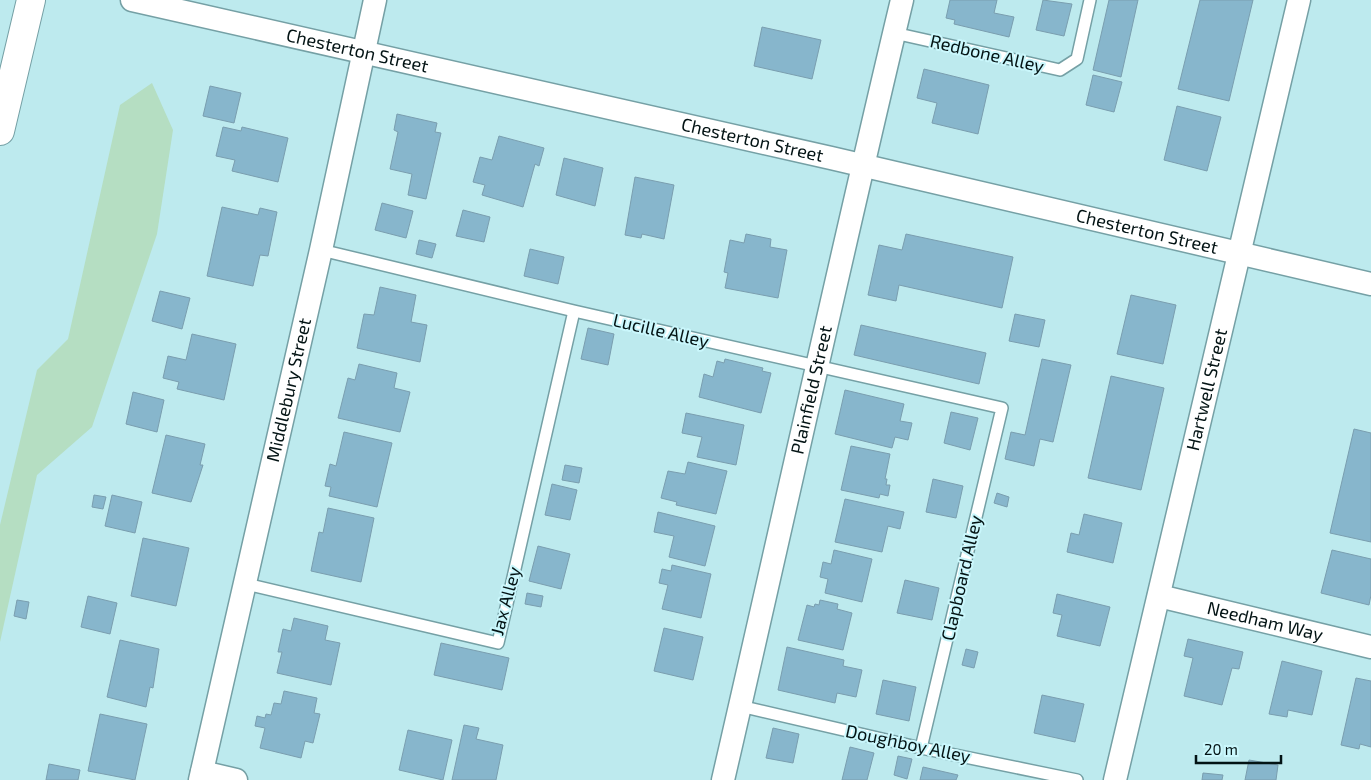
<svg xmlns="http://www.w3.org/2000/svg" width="1371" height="780" viewBox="0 0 1371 780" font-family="'Exo 2',sans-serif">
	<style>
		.green { fill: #b5dec2 }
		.building { fill: #87b6cc; stroke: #7a9eaf }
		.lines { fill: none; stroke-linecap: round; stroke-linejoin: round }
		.lane-casing { stroke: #75a0a5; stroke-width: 14 }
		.street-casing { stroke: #75a0a5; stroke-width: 25 }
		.primary-casing { stroke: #75a0a5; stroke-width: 30 }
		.lane { stroke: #fff; stroke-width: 11 }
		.street { stroke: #fff; stroke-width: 22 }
		.primary { stroke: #fff; stroke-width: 28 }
		.labels { text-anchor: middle; stroke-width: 4; stroke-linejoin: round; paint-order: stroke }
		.street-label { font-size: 18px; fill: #031314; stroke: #caf7fc }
	</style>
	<rect width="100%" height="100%" fill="#bdeaee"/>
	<path class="green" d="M 152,83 L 173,130 L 157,234 L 92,427 L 37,475 L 0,642 L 0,525 L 37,370 L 68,339 L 120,105 Z"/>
	<path class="building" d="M 950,0 L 997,0 L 994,13 L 1014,17 L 1009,37 L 954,24 L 955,20 L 946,18 Z
		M 1043,0 L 1072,4 L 1064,36 L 1036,30 Z
		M 1109,0 L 1138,0 L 1121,77 L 1093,70 Z
		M 1200,0 L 1253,0 L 1229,101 L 1178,89 Z
		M 762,27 L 821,40 L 812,79 L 754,66 Z
		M 924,69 L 989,85 L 978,134 L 932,123 L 937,103 L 917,98 Z
		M 1093,75 L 1122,82 L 1114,112 L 1086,105 Z
		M 210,86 L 241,93 L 234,123 L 203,116 Z
		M 1177,106 L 1221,117 L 1207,171 L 1164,160 Z
		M 397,114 L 437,123 L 435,132 L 441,133 L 426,199 L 408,195 L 412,174 L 390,169 L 398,132 L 394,130 Z
		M 223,127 L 241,131 L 242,127 L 288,138 L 278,182 L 232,171 L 235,160 L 216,156 Z
		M 499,136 L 544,148 L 539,166 L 535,164 L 523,207 L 482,195 L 485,185 L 473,182 L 480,157 L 492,160 Z
		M 564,158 L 603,168 L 595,206 L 556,195 Z
		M 635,177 L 674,185 L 664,239 L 642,234 L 641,238 L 625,235 Z
		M 382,203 L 413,211 L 406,238 L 375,230 Z
		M 222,207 L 258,215 L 260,208 L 277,212 L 268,256 L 260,255 L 253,286 L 207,276 Z
		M 463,210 L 490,217 L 484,242 L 456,236 Z
		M 746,234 L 771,239 L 770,247 L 787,250 L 778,298 L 725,288 L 728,273 L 724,272 L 730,240 L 744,243 Z
		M 906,234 L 1013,257 L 1002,308 L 899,285 L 896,301 L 868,295 L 879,245 L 902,250 Z
		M 419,240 L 436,244 L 432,258 L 416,254 Z
		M 530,249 L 564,257 L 558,284 L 524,276 Z
		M 380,287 L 416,295 L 411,322 L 427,325 L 420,362 L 357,348 L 364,314 L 374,315 Z
		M 160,291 L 190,298 L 182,329 L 152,321 Z
		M 1131,295 L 1176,305 L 1163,364 L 1117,354 Z
		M 1015,314 L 1045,320 L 1039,347 L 1009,341 Z
		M 861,325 L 986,353 L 979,384 L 854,355 Z
		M 588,328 L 614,334 L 608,365 L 581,359 Z
		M 192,334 L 236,344 L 224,400 L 177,389 L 179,382 L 163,378 L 168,356 L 186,360 Z
		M 725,359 L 763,368 L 762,371 L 771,373 L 761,413 L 699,397 L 704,374 L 713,377 L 717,361 L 724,363 Z
		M 1042,359 L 1071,365 L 1053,442 L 1040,439 L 1034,466 L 1005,459 L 1011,432 L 1025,435 Z
		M 359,364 L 397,373 L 394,388 L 410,392 L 400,432 L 338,418 L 348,378 L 355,380 Z
		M 1111,376 L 1164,388 L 1141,490 L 1088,478 Z
		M 845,390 L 904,404 L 900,421 L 912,423 L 908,440 L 895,437 L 892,448 L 835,434 Z
		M 133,392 L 164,400 L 157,432 L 126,424 Z
		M 951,412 L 978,418 L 970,450 L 944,443 Z
		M 686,413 L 744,425 L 736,465 L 697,457 L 702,437 L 682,433 Z
		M 1354,429 L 1371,433 L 1371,542 L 1330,533 Z
		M 344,432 L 392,443 L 377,507 L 329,496 L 331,487 L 325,486 L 330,464 L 336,466 Z
		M 166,435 L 205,444 L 200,465 L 203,465 L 191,502 L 152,493 Z
		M 851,446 L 890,454 L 885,479 L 887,479 L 886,485 L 890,485 L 888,496 L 880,494 L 879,498 L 841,490 Z
		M 688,462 L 727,471 L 716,514 L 676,505 L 677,502 L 661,498 L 668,471 L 685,474 Z
		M 565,465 L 582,468 L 579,483 L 562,480 Z
		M 933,479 L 963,486 L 956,518 L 926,512 Z
		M 552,484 L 577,490 L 570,520 L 545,515 Z
		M 997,493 L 1009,497 L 1007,507 L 994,503 Z
		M 94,495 L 106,497 L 103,509 L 92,507 Z
		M 112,495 L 142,502 L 135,533 L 105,526 Z
		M 845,499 L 904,512 L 900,529 L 888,526 L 882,552 L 835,542 Z
		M 328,508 L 374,518 L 361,582 L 311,571 L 319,532 L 323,533 Z
		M 658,512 L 715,526 L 705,566 L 669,557 L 674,536 L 654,532 Z
		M 1084,514 L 1122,523 L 1113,563 L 1067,552 L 1071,533 L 1079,535 Z
		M 143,538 L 189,548 L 176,606 L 131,596 Z
		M 538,546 L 570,554 L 561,589 L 529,581 Z
		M 834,550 L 872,559 L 862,602 L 825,593 L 828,579 L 820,577 L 823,562 L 831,564 Z
		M 1332,550 L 1371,559 L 1371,595 L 1369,605 L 1321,593 Z
		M 672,565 L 711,574 L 701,618 L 662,609 L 668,585 L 659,583 L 662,569 L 671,571 Z
		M 905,580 L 939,588 L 932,620 L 897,613 Z
		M 527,593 L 543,596 L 541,607 L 525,604 Z
		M 1057,594 L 1110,607 L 1100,646 L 1057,636 L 1062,615 L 1053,613 Z
		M 88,596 L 117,603 L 110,634 L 81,627 Z
		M 17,600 L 29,602 L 26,619 L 14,616 Z
		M 820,600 L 838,604 L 837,609 L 852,613 L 843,650 L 798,640 L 807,605 L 814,607 L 815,604 L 819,605 Z
		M 294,618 L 328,626 L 325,640 L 340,643 L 331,685 L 277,673 L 282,652 L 278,652 L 283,629 L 291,631 Z
		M 664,628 L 703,637 L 693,680 L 654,671 Z
		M 1188,639 L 1243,652 L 1239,669 L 1232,668 L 1222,705 L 1184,696 L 1193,658 L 1184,656 Z
		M 120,640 L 159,649 L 153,688 L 150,687 L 146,707 L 107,697 Z
		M 441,643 L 509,658 L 502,690 L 434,675 Z
		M 787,647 L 844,660 L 843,666 L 862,670 L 856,697 L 837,693 L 835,703 L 778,690 Z
		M 966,649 L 978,652 L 974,668 L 962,665 Z
		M 1282,661 L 1322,671 L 1312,715 L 1288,710 L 1287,717 L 1269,714 Z
		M 1356,678 L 1371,681 L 1371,747 L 1360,744 L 1359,749 L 1341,745 Z
		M 883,680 L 916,687 L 909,721 L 876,714 Z
		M 284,691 L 317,698 L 314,713 L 320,714 L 313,743 L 305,741 L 301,758 L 260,748 L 265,728 L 255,726 L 257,716 L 265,718 L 266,714 L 271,715 L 274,703 L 281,704 Z
		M 1042,695 L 1084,704 L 1075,742 L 1034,733 Z
		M 100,714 L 147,724 L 135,780 L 88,771 Z
		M 464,725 L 479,728 L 476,739 L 503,745 L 496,780 L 452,780 Z
		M 773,728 L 799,734 L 793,763 L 766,758 Z
		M 408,730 L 452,740 L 443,780 L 399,770 Z
		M 850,747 L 874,753 L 867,780 L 842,780 Z
		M 898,756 L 912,759 L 907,779 L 894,775 Z
		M 1249,760 L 1278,765 L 1276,780 L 1245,780 Z
		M 49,764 L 80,770 L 78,780 L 46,780 Z
		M 923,767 L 958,775 L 956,780 L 920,780 Z
		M 1203,773 L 1223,775 L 1222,780 L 1202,780 Z"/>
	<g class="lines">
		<defs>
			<path id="lane" d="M 894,33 L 1060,70 L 1077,59 L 1090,0
				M 321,250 L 574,311 L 1002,408 L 921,748
				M 246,584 L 498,643 L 574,311
				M 740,706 L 921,748 L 1077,780"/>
			<g id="street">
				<path id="s1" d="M 132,0 L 831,158 L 1371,284"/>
				<path id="s2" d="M 1159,596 L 1371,647"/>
				<path d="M 202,772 L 236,780"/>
				<path id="s3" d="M 200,780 L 321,250 L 375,0"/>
				<path id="s4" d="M 723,780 C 783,520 840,259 902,0"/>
				<path id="s5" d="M 1115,780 L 1299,0"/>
			</g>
			<path id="primary" d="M 0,131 L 31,0"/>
		</defs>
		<use href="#lane" class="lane-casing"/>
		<use href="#street" class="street-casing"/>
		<use href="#primary" class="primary-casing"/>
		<use href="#lane" class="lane"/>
		<use href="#street" class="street"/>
		<use href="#primary" class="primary"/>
	</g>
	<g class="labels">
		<g class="street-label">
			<text dy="6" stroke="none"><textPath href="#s1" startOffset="231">Chesterton Street</textPath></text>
			<text transform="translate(987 54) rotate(13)" y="6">Redbone Alley</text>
			<text dy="6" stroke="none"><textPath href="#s1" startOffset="636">Chesterton Street</textPath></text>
			<text dy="6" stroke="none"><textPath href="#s1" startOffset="1041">Chesterton Street</textPath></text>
			<text transform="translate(661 331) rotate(13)" y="6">Lucille Alley</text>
			<text dy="6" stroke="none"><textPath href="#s3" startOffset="400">Middlebury Street</textPath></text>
			<text dy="6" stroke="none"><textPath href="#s4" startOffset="400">Plainfield Street</textPath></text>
			<text dy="6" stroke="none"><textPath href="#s5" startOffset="401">Hartwell Street</textPath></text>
			<text transform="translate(962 578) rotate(-77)" y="6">Clapboard Alley</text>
			<text transform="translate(506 601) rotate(-75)" y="6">Jax Alley</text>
			<text dy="6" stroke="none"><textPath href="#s2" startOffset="109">Needham Way</textPath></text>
			<text transform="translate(908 744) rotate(12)" y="6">Doughboy Alley</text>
		</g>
	</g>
	<path d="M1196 755v8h85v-8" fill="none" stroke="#031314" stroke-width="2.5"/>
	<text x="1204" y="755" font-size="15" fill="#031314" stroke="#caf7fc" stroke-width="4" paint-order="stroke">20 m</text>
</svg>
